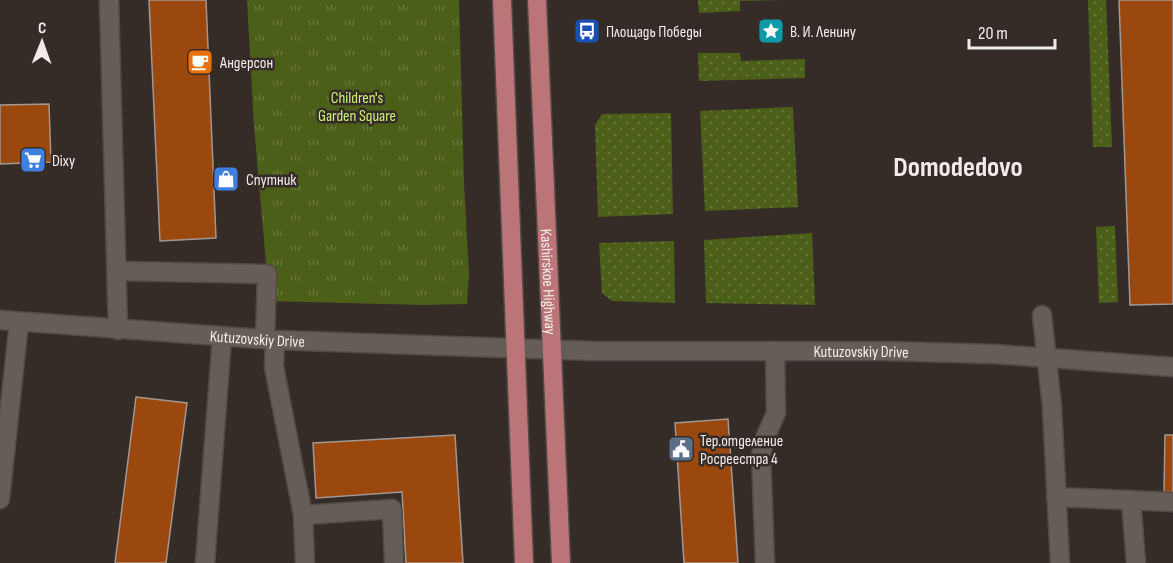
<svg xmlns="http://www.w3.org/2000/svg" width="1173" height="563" viewBox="0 0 1173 563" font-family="'Sofia Sans Condensed',sans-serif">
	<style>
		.grass { fill: url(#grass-dots) }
		.park { fill: url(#park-tufts) }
		.building { fill: #9a480e; stroke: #a39792; stroke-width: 1.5 }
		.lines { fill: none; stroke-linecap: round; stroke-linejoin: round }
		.minor-casing { stroke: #504944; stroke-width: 21 }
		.major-casing { stroke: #504944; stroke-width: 21 }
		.minor { stroke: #675d57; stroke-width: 18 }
		.major { stroke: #bb7478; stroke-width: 18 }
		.labels { text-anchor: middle; stroke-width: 5; stroke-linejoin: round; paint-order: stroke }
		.poi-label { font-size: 16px; fill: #f2ece9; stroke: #352c28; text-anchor: start }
		.park-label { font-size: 16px; fill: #ccf277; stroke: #352c28 }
		.street-label { font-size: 16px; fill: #f2ece9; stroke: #352c28 }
		.town-label { font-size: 28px; font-weight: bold; fill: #f2ece9; stroke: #352c28 }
	</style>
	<defs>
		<pattern id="grass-dots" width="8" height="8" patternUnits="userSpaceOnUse" patternTransform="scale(1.5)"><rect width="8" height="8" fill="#4c5f19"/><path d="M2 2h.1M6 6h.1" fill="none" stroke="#66763a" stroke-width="1.8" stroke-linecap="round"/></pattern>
		<pattern id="park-tufts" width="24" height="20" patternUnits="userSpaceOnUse" patternTransform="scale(1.5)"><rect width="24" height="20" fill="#4c5f19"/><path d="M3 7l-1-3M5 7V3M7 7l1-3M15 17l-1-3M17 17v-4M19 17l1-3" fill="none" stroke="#66763a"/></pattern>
	</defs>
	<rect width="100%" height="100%" fill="#352c28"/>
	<path class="grass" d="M 698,0 L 782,0 L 740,1 L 740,11 L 699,13 Z
		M 1088,0 L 1106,0 L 1112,147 L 1093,147 Z
		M 698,53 L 740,53 L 741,61 L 805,59 L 805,78 L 699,81 Z
		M 793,107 L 798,207 L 705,211 L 700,111 Z
		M 671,113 L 673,214 L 598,217 L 595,125 L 602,114 Z
		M 1115,226 L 1118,302 L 1099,303 L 1096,227 Z
		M 812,233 L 815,305 L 706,303 L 704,240 Z
		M 674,241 L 675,303 L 612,301 L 602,293 L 599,243 Z"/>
	<path class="park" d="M 247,0 L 459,0 L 464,184 L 469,275 L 467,304 L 423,305 L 266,301 L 267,274 L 254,126 Z"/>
	<path class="building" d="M 149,0 L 206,0 L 216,238 L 160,241 Z
		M 1119,0 L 1173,0 L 1173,304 L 1130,305 Z
		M 49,104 L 51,162 L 0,164 L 0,105 Z
		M 136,397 L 187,403 L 166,563 L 115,563 Z
		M 728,419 L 738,563 L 684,563 L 675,423 Z
		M 455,435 L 463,563 L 406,563 L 402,492 L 316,498 L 313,443 Z
		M 1165,435 L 1173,435 L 1173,492 L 1164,492 Z"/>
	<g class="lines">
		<defs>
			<g id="minor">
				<path d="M 109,0 L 118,330"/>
				<path d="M 117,271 L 267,274 L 265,339"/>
				<path d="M 1042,315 L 1052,407 L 1060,563"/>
				<path id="s1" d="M 0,320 L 275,340 L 593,351 L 885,351 L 994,354 L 1173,367"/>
				<path d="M 275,340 L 274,367 L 303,515 L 305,563"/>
				<path d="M 1056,497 L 1173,502"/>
				<path d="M 0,499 L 19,322"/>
				<path d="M 1131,500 L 1136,563"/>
				<path d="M 303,515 L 392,509 L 394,563"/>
				<path d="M 205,563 L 222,337"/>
				<path d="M 765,563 L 761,455 L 765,438 L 776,413 L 775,351"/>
			</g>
			<g id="major">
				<path d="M 502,0 L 524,563"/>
				<path id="s2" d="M 537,0 L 561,563"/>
			</g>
		</defs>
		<use href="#minor" class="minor-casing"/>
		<use href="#major" class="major-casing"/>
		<use href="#minor" class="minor"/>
		<use href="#major" class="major"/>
	</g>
	<defs>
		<symbol id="bus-square" viewBox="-11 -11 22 22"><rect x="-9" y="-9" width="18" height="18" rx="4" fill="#1a4fb4" stroke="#352c28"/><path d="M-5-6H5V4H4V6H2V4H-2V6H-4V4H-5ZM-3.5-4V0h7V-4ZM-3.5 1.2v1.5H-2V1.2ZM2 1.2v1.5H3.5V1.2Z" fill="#fff"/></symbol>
		<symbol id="sight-square" viewBox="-11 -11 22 22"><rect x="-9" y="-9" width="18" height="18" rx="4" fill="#0f9aa8" stroke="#352c28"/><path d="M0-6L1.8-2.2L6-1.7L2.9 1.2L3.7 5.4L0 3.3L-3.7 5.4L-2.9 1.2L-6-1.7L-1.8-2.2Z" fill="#fff"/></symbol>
		<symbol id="cafe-square" viewBox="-11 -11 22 22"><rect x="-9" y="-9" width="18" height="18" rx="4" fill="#e8710a" stroke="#352c28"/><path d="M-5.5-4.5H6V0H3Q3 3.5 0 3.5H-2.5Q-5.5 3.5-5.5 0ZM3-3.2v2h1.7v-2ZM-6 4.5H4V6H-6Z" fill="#fff"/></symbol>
		<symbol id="supermarket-square" viewBox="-11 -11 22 22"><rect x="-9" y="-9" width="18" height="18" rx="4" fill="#3f7fe0" stroke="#352c28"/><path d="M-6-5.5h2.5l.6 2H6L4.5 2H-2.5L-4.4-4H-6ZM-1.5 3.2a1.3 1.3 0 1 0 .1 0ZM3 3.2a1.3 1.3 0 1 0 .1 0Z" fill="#fff"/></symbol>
		<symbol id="shop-square" viewBox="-11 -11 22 22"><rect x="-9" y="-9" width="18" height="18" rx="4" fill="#3f7fe0" stroke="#352c28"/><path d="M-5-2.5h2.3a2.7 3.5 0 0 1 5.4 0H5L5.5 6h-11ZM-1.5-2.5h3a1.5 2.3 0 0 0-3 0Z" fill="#fff"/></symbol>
		<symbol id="civic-square" viewBox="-11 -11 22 22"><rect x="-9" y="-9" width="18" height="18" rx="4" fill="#5c6f8a" stroke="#352c28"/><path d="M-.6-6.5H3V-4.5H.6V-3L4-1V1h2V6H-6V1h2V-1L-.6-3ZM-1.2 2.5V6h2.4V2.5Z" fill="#fff"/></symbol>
	</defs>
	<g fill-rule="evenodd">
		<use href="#bus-square" x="572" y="16" width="30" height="30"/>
		<use href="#sight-square" x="756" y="16" width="30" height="30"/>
		<use href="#cafe-square" x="185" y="47" width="30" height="30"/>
		<use href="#supermarket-square" x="18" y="145" width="30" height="30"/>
		<use href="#shop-square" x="211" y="164" width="30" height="30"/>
		<use href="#civic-square" x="666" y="434" width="30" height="30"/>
	</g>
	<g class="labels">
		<g class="poi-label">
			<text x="606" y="37">Площадь Победы</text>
			<text x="790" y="37">В. И. Ленину</text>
			<text x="220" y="68">Андерсон</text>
			<text x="52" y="166">Dixy</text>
			<text x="246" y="185">Спутник</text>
			<text x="700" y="446">Тер.отделение<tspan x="700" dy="18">Росреестра 4</tspan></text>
		</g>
		<g class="park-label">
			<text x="357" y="103">Children's<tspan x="357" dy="18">Garden Square</tspan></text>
		</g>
		<g class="street-label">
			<text dy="6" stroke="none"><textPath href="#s2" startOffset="282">Kashirskoe Highway</textPath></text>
			<text dy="6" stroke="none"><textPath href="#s1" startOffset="258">Kutuzovskiy Drive</textPath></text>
			<text dy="6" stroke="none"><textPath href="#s1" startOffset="862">Kutuzovskiy Drive</textPath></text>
		</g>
		<g class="town-label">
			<text x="958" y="176">Domodedovo</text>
		</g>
	</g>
	<g transform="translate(42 42) rotate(1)" stroke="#352c28" stroke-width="4.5" paint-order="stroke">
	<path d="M0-4.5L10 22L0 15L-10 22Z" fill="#f2ece9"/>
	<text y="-9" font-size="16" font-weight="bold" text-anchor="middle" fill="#f2ece9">С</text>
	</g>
	<path d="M969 39v9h86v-9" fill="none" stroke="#f2ece9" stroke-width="3"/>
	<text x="978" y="39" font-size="18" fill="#f2ece9" stroke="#352c28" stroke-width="4.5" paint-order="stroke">20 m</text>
</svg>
